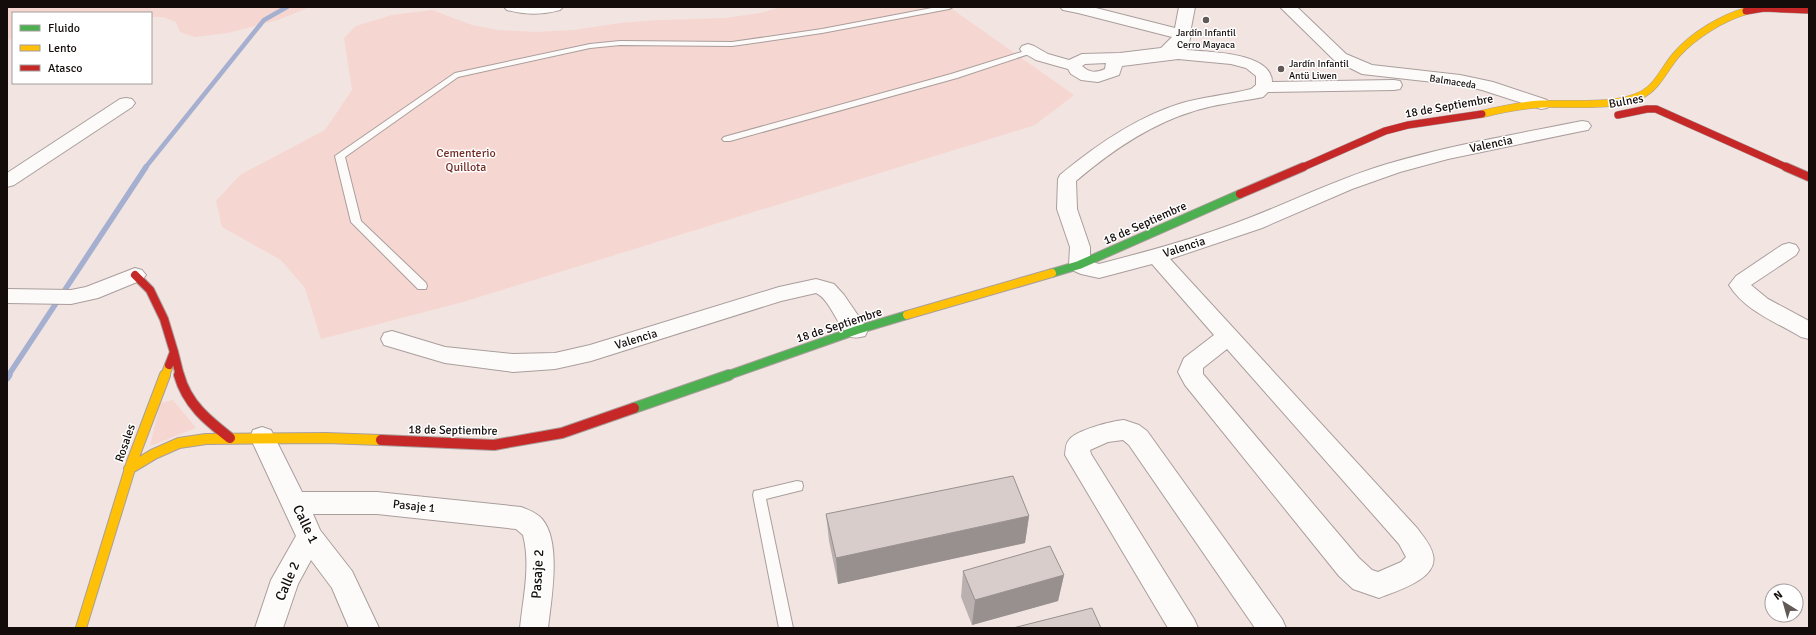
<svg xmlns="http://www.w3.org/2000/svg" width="1816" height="635" viewBox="0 0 1816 635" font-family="Signika,sans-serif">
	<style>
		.green { fill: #f6d6d0 }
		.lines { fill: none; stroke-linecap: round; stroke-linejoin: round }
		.stream-far2 { stroke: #a5afcf; stroke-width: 4.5 }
		.stream-far1 { stroke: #a5afcf; stroke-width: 5.5 }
		.stream { stroke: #a5afcf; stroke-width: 7 }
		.lane-casing { stroke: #a99e9c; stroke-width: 2 }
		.street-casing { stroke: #a99e9c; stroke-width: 2 }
		.fast-far1-casing { stroke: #a99e9c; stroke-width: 10 }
		.fast-casing { stroke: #a99e9c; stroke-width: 12 }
		.slow-far2-casing { stroke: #a99e9c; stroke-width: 8 }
		.slow-far1-casing { stroke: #a99e9c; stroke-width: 10 }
		.slow-casing { stroke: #a99e9c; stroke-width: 12 }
		.jam-far2-casing { stroke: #a99e9c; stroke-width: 8 }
		.jam-far1-casing { stroke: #a99e9c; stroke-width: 10 }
		.jam-casing { stroke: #a99e9c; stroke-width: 12 }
		.lane { fill: #fdfbfa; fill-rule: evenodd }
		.street { fill: #fdfbfa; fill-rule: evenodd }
		.fast-far1 { stroke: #4caf50; stroke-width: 8 }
		.fast { stroke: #4caf50; stroke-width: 10 }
		.slow-far2 { stroke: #ffc107; stroke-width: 7 }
		.slow-far1 { stroke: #ffc107; stroke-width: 8 }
		.slow { stroke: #ffc107; stroke-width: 10 }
		.jam-far2 { stroke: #c62828; stroke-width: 7 }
		.jam-far1 { stroke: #c62828; stroke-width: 8 }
		.jam { stroke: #c62828; stroke-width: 10 }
		.wall { fill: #bab0af }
		.shaded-wall { fill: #97908e }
		.building { fill: #d8cdcb; stroke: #97908e }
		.poi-dot { fill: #625856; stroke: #fff; stroke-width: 1.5 }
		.labels { text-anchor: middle; stroke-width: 3; stroke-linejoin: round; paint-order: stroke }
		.far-poi-label { font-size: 10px; fill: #140c0b; stroke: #fff }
		.far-street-label { font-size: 10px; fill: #140c0b; stroke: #fff }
		.street-label { font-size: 12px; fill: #140c0b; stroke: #fff }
		.park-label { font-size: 12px; fill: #752d26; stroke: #fff }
		.near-street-label { font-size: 14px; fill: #140c0b; stroke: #fff }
	</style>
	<rect width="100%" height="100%" fill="#f2e4e1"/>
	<path class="green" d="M 7,7 L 310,7 L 278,20 L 228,33 L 195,37 L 180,32 L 176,22 L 163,17 L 151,17 L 151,13 L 13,13 L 13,39 L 7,40 Z
		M 781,7 L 949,7 L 1074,95 L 1035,125 L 463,302 L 321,339 L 305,288 L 281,260 L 222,227 L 216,201 L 240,175 L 325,130 L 352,90 L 344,38 L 356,26 L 392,15 L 432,10 L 472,25 L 498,30 L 535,32 L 573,30 L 620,23 L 658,20 L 726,18 L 760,13 Z
		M 173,400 L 196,428 L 150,446 L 160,403 Z"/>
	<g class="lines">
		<path class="stream-far2" d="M 145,168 L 264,20 L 287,7"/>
		<path class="stream-far1" d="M 8,376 L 146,167"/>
		<path class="stream" d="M 7,378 L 9,375"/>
		<defs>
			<path id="lane" d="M 937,7 L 953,7 L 949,9 L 822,33 L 732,46 L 620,45 L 590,48 L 458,77 L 345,157 L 361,221 L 426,283 L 427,286 L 426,289 L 418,289 L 351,222 L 335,156 L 455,73 L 590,44 L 620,41 L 732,42 L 822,29 Z
				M 1031,49 L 1037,49 L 1038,51 L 957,78 L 730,141 L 724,141 L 722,139 L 724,137 L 951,74 Z
				M 797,481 L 802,482 L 803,486 L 802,490 L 766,499 L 793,628 L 779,628 L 753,495 L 754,491 L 759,490 Z"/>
			<path id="street" d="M 504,7 L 563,7 L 560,10 C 542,15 525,15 507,10 Z
				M 1060,7 L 1092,7 L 1175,28 L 1179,7 L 1195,7 L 1190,33 L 1191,35 L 1187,50 C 1208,52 1272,52 1272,82 L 1394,80 L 1400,81 L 1402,85 L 1400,89 L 1394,90 L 1268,92 L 1263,97 C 1239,102 1214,104 1191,112 C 1149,125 1110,152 1076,181 L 1077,209 L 1090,247 L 1090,261 L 1099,264 C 1149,251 1201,237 1249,218 C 1295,200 1340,178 1387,164 C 1451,145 1517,134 1582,121 L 1588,122 L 1591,126 L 1588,130 L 1582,131 L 1448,159 L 1400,172 L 1352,189 L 1262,228 L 1170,259 L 1417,528 C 1423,536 1431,545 1433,555 C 1439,579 1396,591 1379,598 L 1353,589 L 1339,576 L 1185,385 L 1178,372 L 1184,358 L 1214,335 L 1152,264 L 1099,278 L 1081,274 L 1072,270 L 1069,265 L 1070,247 L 1057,209 L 1058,179 L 1060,175 C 1095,146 1135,118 1179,104 C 1202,97 1227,95 1251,89 L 1256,85 L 1256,76 L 1246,68 L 1231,64 L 1178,59 L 1122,66 L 1119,75 L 1098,82 L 1081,80 L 1071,74 L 1068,69 L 1036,60 L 1022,52 L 1020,49 L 1022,46 L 1028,44 L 1034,46 L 1048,54 L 1069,60 L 1082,54 L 1120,53 L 1161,48 L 1172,37 L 1078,13 L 1063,10 ZM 1106,63 L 1105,69 C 1096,73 1089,73 1082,66 L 1085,64 ZM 1227,349 L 1399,544 L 1406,557 L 1401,562 L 1378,572 L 1372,570 L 1359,558 L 1203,374 L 1203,368 Z
				M 1280,7 L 1297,7 L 1346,54 L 1372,65 L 1460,75 L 1493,82 L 1547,100 L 1550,104 L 1547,108 L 1541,109 L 1482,90 L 1460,85 L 1362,74 L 1334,60 Z
				M 126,98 L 132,99 L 135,103 L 132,107 L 14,185 L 7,187 L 7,173 L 120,99 Z
				M 1789,243 L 1796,245 L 1799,250 L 1796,255 L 1751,285 L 1768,299 L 1809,321 L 1809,339 L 1801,337 C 1776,322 1745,311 1729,285 L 1736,276 L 1782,245 Z
				M 135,268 L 142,270 L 146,275 L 142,280 L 98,298 L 71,304 L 7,303 L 7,289 L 71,290 L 86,287 Z
				M 816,279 L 834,284 L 844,295 L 868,330 L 865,336 C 860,337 854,339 849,336 C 839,329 830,299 816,293 L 781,301 L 591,361 L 555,369 L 513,372 L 445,363 L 384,345 L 381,339 L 384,333 L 392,331 L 445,347 L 513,354 L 555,353 L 590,345 L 779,287 Z
				M 1124,420 L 1139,425 L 1147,431 L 1282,619 L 1286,628 L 1255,628 L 1129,445 L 1123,440 L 1108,442 L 1090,450 L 1091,454 L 1194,619 L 1198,628 L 1168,628 L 1065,455 C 1066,449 1065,445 1069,440 C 1076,430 1112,421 1124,420 Z
				M 262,427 L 271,430 L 302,492 L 377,492 L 521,507 C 529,510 537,513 542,519 C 562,542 551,600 548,628 L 520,628 C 523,598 531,565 523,535 L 516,529 L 377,514 L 313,514 L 320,530 L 352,571 L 379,628 L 349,628 L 332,588 L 311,560 L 298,584 L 283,628 L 255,628 L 271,580 L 296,536 L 250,437 L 253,430 Z"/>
			<path id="fast-far1" d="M 1052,273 L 1079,265 L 1240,194
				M 726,376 L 857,330 L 907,315"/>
			<path id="fast" d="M 634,408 L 729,375"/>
			<path id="slow-far2" d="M 1482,114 C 1502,109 1522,105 1542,104 C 1571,103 1615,108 1641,95 C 1658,87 1665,67 1677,54 C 1694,35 1722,18 1746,11"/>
			<path id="slow-far1" d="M 907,315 L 1052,273
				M 165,376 L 169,365"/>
			<path id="slow" d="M 129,469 L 154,454 L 179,443 L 206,439 L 326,438 L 381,440
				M 81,628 L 132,462 L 165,375"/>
			<path id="jam-far2" d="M 1746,11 L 1764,8 L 1809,10
				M 1618,115 L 1647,109 L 1656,109 L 1788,168
				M 1301,168 L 1385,131 L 1408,125 L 1482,114"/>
			<path id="jam-far1" d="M 1786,167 L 1809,177
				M 1240,194 L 1303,167
				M 135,275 L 150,290 L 164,319 L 174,352 L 169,365
				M 174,352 L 180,376"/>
			<path id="jam" d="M 179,375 C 187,404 207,420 230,438
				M 381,440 L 494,445 L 562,433 L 634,408"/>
		</defs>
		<use href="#lane" class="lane-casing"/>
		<use href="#street" class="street-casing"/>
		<use href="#fast-far1" class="fast-far1-casing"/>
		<use href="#fast" class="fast-casing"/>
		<use href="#slow-far2" class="slow-far2-casing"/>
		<use href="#slow-far1" class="slow-far1-casing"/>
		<use href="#slow" class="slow-casing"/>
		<use href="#jam-far2" class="jam-far2-casing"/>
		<use href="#jam-far1" class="jam-far1-casing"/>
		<use href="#jam" class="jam-casing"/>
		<use href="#lane" class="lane"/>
		<use href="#street" class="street"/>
		<use href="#fast-far1" class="fast-far1"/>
		<use href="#fast" class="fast"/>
		<use href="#slow-far2" class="slow-far2"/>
		<use href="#slow-far1" class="slow-far1"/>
		<use href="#slow" class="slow"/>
		<use href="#jam-far2" class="jam-far2"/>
		<use href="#jam-far1" class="jam-far1"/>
		<use href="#jam" class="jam"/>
	</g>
	<path class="wall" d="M 826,514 L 1029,516 L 1025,543 L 838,584 L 829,541 Z
		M 963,571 L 1064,575 L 1058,601 L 972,625 L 961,597 Z"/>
	<path class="shaded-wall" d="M 1029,516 L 1025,543 L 838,584 L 836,558 Z
		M 1064,575 L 1058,601 L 972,625 L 975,600 Z"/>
	<path class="building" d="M 1013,476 L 1029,516 L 836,558 L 826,514 Z
		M 1050,546 L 1064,575 L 975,600 L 963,571 Z
		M 1092,608 L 1101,628 L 1013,628 Z"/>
	<g class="poi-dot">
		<circle cx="1206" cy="20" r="4"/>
		<circle cx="1281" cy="69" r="4"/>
	</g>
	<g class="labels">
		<g class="far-poi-label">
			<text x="1206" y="36">Jardín Infantil<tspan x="1206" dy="12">Cerro Mayaca</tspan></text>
			<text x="1289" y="67" text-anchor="start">Jardín Infantil<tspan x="1289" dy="12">Antü Liwen</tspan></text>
		</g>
		<g class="far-street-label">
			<text transform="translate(1453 81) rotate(9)" y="4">Balmaceda</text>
		</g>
		<g class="street-label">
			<text transform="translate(1626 101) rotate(-10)" y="4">Bulnes</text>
			<text transform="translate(1449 106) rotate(-10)" y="4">18 de Septiembre</text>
			<text transform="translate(1491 144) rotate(-12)" y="4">Valencia</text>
			<text transform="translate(1145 223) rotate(-24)" y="4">18 de Septiembre</text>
			<text transform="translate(1184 247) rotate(-18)" y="4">Valencia</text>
			<text transform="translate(839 325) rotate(-18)" y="4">18 de Septiembre</text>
			<text transform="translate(636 339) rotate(-17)" y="4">Valencia</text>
			<text transform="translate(453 430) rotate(1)" y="4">18 de Septiembre</text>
			<text transform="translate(125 443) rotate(-71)" y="4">Rosales</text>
			<text transform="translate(414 506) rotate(6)" y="4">Pasaje 1</text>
		</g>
		<g class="park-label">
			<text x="466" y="157">Cementerio<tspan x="466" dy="14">Quillota</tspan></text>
		</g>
		<g class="near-street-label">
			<text transform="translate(306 524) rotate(64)" y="5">Calle 1</text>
			<text transform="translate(537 574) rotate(-87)" y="5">Pasaje 2</text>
			<text transform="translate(287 581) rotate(-67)" y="5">Calle 2</text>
		</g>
	</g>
	<rect width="1816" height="635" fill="none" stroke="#140c0b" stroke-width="16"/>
	<rect x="12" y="12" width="140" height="72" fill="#ffffff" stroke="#a19e9d"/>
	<rect x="20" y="25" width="20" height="6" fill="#4caf50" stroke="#a19e9d"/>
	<text x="48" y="32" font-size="12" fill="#140c0b">Fluido</text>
	<rect x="20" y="45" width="20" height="6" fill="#ffc107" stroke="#a19e9d"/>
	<text x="48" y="52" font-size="12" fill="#140c0b">Lento</text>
	<rect x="20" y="65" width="20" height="6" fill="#c62828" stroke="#a19e9d"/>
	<text x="48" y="72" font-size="12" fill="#140c0b">Atasco</text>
	<g transform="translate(1784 603) rotate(323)"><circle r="19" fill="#ffffff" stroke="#a19e9d"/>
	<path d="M0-3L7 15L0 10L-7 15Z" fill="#625856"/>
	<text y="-6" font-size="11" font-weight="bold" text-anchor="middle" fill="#140c0b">N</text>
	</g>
</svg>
